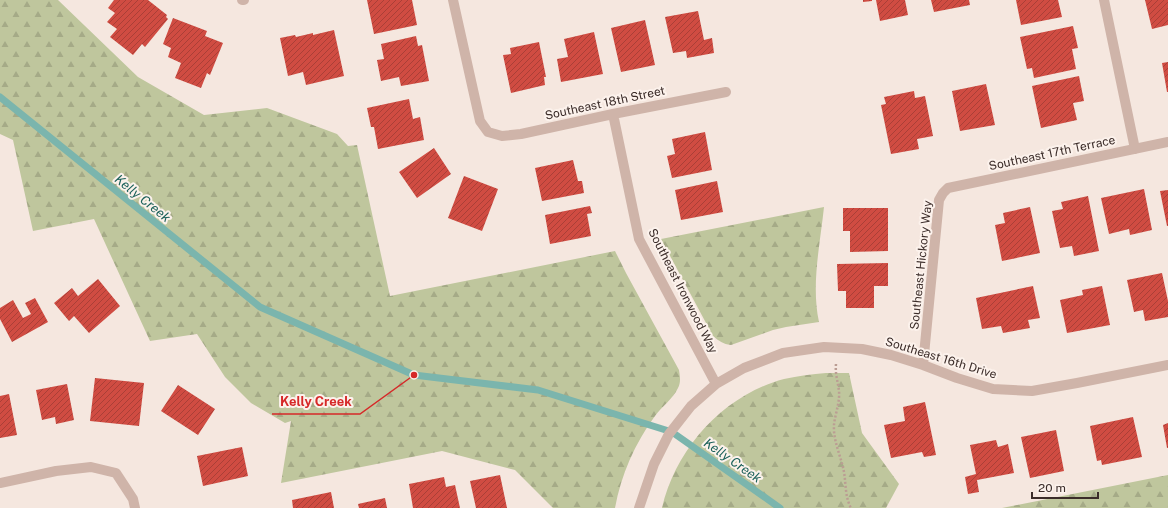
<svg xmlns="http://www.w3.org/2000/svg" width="1168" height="508" viewBox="0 0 1168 508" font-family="'Public Sans',sans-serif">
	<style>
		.forest { fill: url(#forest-firs) }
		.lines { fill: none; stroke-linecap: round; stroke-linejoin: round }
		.stream { stroke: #7bb5ad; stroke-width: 7 }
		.building { fill: url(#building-hatch) }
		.path { stroke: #bb9d93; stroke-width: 2.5; stroke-dasharray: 2 2; stroke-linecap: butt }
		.street { stroke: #cfb4a9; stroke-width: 10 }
		.labels { text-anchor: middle; stroke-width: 4; stroke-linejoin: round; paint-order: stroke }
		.street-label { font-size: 12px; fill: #3b2c29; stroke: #fcf2ec }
		.water-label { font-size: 13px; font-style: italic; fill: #1b615a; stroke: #fcf2ec }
		.leader { fill: none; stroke: #d62828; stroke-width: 1.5 }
		.callout-dot { fill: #d62828; stroke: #fcf2ec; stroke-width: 1.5 }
		.callout-label { font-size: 13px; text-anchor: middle; font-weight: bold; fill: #d62828; stroke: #fcf2ec; stroke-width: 4; stroke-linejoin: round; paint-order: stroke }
	</style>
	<defs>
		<pattern id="forest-firs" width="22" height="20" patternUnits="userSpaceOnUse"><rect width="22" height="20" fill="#bfc69d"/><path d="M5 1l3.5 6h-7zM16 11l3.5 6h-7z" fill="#a5aa87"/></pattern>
		<pattern id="building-hatch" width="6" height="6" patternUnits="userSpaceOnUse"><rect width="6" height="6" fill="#d04c42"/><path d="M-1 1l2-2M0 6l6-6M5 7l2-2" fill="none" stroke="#aa3f37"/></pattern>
	</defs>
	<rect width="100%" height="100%" fill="#f5e7df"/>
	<path class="forest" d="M 0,0 L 58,0 L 138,77 L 204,115 L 267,108 L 337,134 L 348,146 L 357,145 L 390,296 L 615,251 L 626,273 L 679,370 C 680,377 681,382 678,388 C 673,399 662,406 655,416 C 635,443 621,475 615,508 L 553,508 L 515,470 L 442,451 L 281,483 L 291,421 L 285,423 L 251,403 L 225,377 L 197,334 L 150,341 L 94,219 L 33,231 L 13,140 L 0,134 Z
		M 824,207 C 820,245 811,285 819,322 L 786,327 L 773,330 L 731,345 C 723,344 719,341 713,336 L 661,239 Z
		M 826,373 L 849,373 L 862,433 L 899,484 L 886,508 L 662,508 C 676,448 724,395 784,379 C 798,376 812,374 826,373 Z
		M 1168,475 L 1168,508 L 1002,508 Z"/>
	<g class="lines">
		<path class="stream" d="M 0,97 L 260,307 L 414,375 L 538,390 L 672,432 L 780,508"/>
	</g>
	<path class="building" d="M 114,0 L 148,0 L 167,15 L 166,17 L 168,19 L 145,47 L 142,44 L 133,55 L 110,37 L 117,29 L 107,22 L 115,13 L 108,8 Z
		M 367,0 L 412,0 L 417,25 L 374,34 Z
		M 863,0 L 872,0 L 872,1 L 863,2 Z
		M 876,0 L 905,0 L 908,15 L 880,21 Z
		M 931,0 L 969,0 L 970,5 L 934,12 Z
		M 1016,0 L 1058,0 L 1062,17 L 1021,25 Z
		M 1145,0 L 1168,0 L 1168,25 L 1152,29 Z
		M 698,11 L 704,40 L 712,38 L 714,53 L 687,58 L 686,51 L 673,53 L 665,17 Z
		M 173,18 L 207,31 L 205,36 L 223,43 L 210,75 L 207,73 L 201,88 L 175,78 L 181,63 L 168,57 L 171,48 L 163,44 Z
		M 645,20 L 655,65 L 621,72 L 611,28 Z
		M 1073,26 L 1078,48 L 1072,49 L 1076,69 L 1034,78 L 1032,68 L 1027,69 L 1020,37 Z
		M 334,30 L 344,76 L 306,85 L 303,72 L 288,76 L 280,38 L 295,35 L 296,37 L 313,33 L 313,35 Z
		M 594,32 L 603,74 L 561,82 L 557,59 L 568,57 L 564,39 Z
		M 416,36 L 418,46 L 422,45 L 429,81 L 401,86 L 399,77 L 381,81 L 377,60 L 384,59 L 381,44 Z
		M 539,42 L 546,77 L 544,77 L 545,85 L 511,93 L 503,55 L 511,54 L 510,48 Z
		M 1168,62 L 1168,92 L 1167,92 L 1162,63 Z
		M 1079,76 L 1084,101 L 1073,103 L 1077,120 L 1041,128 L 1032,86 Z
		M 986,84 L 995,125 L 960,131 L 952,91 Z
		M 914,91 L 915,98 L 925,96 L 933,136 L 917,139 L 919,149 L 891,154 L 881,105 L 886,104 L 884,97 Z
		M 409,99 L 413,119 L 420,117 L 424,140 L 378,149 L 374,127 L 371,127 L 367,108 Z
		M 705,132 L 712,170 L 672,178 L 667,156 L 675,154 L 672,139 Z
		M 434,148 L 451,174 L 417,198 L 399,172 Z
		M 573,160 L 578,181 L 582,181 L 584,193 L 542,201 L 535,168 Z
		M 464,176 L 498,189 L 482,231 L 448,218 Z
		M 717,181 L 723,212 L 681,220 L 675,190 Z
		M 1144,189 L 1152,230 L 1130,235 L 1129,229 L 1109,234 L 1101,198 Z
		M 1168,190 L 1168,226 L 1167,226 L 1160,191 Z
		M 1088,196 L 1099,251 L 1074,256 L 1072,246 L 1060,248 L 1052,211 L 1063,209 L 1061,202 Z
		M 590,206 L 592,213 L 587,214 L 591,236 L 550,244 L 545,215 Z
		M 1030,207 L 1040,253 L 1002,261 L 995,225 L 1005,223 L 1003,213 Z
		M 843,208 L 888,208 L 888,251 L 850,252 L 850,231 L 843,231 Z
		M 888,263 L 888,286 L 874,286 L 874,308 L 846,308 L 846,291 L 838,291 L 837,264 Z
		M 1162,273 L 1168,301 L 1168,317 L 1145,321 L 1143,310 L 1134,312 L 1127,280 Z
		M 98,279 L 120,306 L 89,333 L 74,316 L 69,321 L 54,303 L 72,288 L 78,296 Z
		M 1033,286 L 1040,318 L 1028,320 L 1030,328 L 1003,333 L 1001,326 L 982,329 L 976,298 Z
		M 1102,286 L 1110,325 L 1067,333 L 1060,300 L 1083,295 L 1082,290 Z
		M 35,298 L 48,322 L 12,342 L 0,319 L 0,308 L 13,300 L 23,318 L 31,314 L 25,303 Z
		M 95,378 L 144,383 L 139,426 L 90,421 Z
		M 67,384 L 74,420 L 56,424 L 55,417 L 42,420 L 36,390 Z
		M 178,385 L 215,409 L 198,435 L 161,411 Z
		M 9,394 L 17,435 L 0,438 L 0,396 Z
		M 925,402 L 936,455 L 924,457 L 922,452 L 891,458 L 884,425 L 905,421 L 903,407 Z
		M 1133,417 L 1142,457 L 1102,465 L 1101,460 L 1097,461 L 1090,426 Z
		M 1168,423 L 1168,448 L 1167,448 L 1163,425 Z
		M 1056,430 L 1064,471 L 1030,478 L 1021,437 Z
		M 996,440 L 998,447 L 1008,444 L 1014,473 L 977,480 L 979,492 L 968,494 L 965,477 L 976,474 L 970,445 Z
		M 242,447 L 248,476 L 203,486 L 197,456 Z
		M 500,475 L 507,508 L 476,508 L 470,481 Z
		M 444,477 L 446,487 L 455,485 L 460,508 L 413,508 L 409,484 Z
		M 331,492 L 334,508 L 293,508 L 292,500 Z
		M 385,498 L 387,508 L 359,508 L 358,504 Z"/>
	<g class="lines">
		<path class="path" d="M 836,364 C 835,374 838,382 839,391 C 840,403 835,414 834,425 C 833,441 841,456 844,472 C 846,484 845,497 851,508"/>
		<path class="street" d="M 242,0 L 244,0
			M 453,0 L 480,121 L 488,132 L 502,136 L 521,134 L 613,114 L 726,92
			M 1104,0 L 1135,149
			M 613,114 L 639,239 L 716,384
			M 923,365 L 939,200 L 943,193 L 948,188 L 1168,142
			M 0,483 L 56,471 L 91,467 L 116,473 L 133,499 L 135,508
			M 639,508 L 654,464 L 669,434 L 691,406 L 716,384 L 744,368 L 783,353 L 824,347 L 862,349 L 891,355 L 923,365 L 957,378 L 993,389 L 1032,391 L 1077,383 L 1168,365"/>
	</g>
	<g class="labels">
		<g class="street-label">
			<text transform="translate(605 103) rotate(-12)" y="4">Southeast 18th Street</text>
			<text transform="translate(1052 153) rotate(-12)" y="4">Southeast 17th Terrace</text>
			<text transform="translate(921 265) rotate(-84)" y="4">Southeast Hickory Way</text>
			<text transform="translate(683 291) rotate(63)" y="4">Southeast Ironwood Way</text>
			<text transform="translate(941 358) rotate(17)" y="4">Southeast 16th Drive</text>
		</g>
		<g class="water-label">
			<text transform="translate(143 198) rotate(39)" y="5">Kelly Creek</text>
			<text transform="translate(733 460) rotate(35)" y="5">Kelly Creek</text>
		</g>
	</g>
	<path class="leader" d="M414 375L360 414H272"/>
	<circle class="callout-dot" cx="414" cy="375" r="4"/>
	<g class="callout-label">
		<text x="316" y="406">Kelly Creek</text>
	</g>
	<path d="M1032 492v6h66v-6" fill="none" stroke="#3b2c29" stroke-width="2"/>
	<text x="1038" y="492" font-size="12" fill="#3b2c29" stroke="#fcf2ec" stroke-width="3" paint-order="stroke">20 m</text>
</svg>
